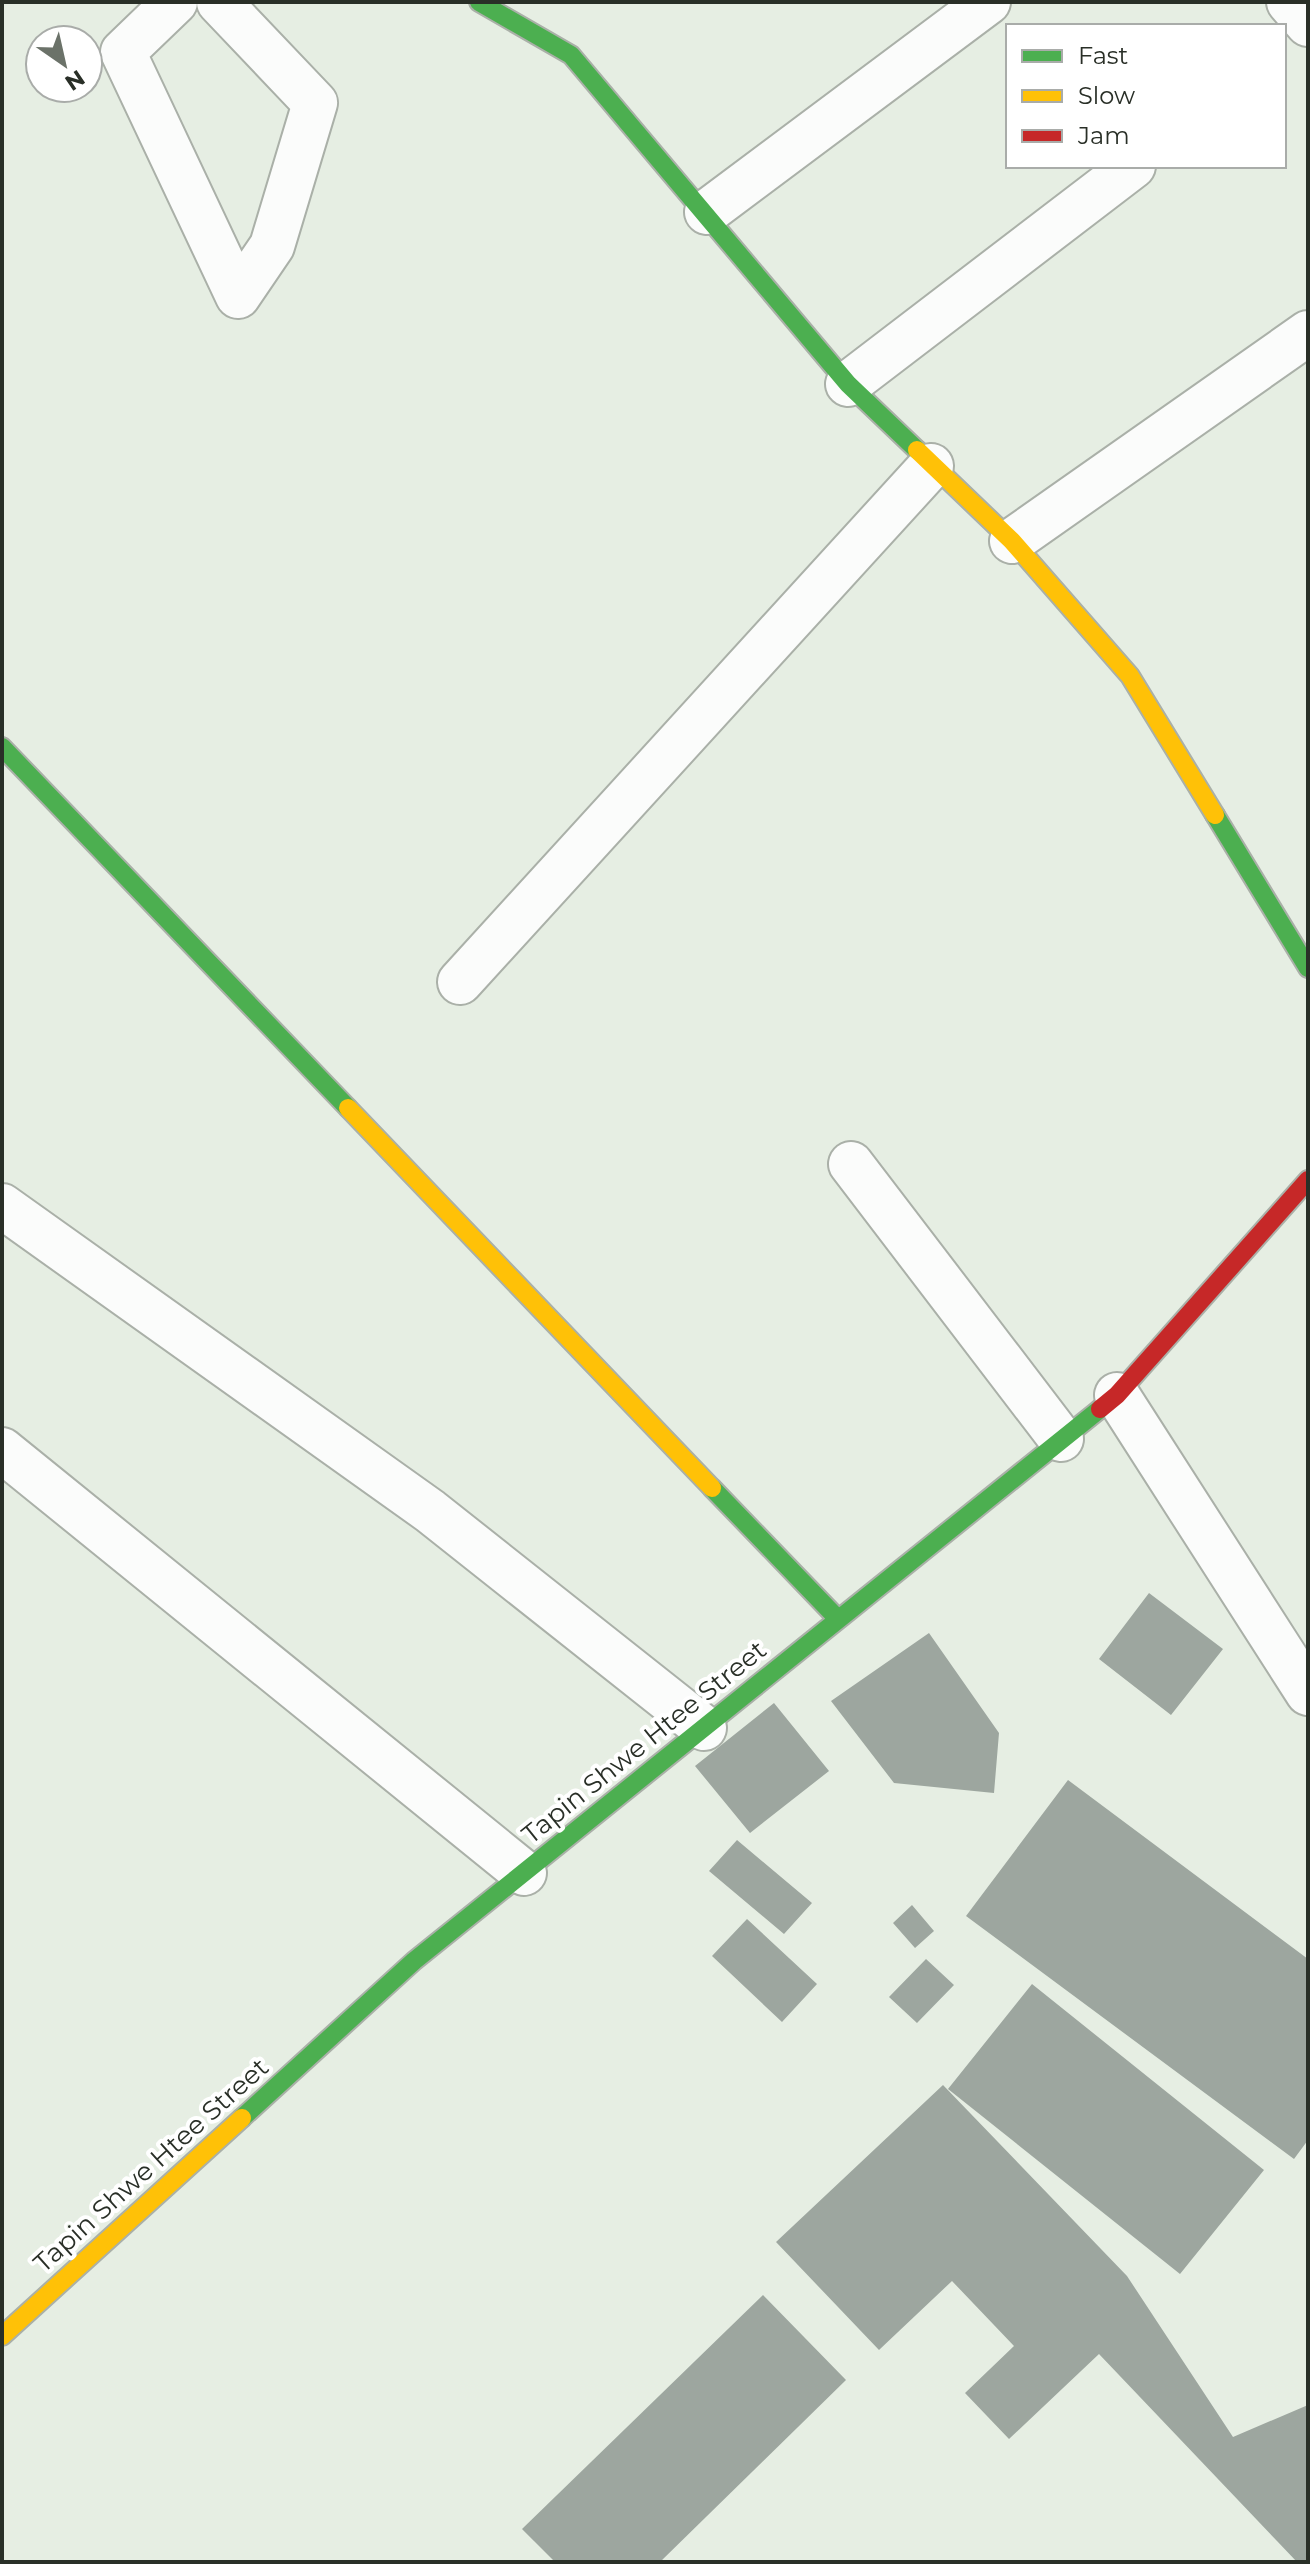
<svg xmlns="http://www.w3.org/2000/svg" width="1310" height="2564" viewBox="0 0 1310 2564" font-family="Montserrat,sans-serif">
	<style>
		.building { fill: #9da69f }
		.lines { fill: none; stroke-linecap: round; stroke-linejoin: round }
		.street-casing { stroke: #aab0a8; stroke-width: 48 }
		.fast-casing { stroke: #aab0a8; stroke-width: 22 }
		.slow-casing { stroke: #aab0a8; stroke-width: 22 }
		.jam-casing { stroke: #aab0a8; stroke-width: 22 }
		.street { stroke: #fbfcfb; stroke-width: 44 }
		.fast { stroke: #4caf50; stroke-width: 18 }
		.slow { stroke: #ffc107; stroke-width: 18 }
		.jam { stroke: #c62828; stroke-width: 18 }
		.labels { text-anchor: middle; stroke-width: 8; stroke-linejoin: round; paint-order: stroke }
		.street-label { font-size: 26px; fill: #292f27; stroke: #fff }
	</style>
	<rect width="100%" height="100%" fill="#e6eee3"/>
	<path class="building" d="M 1149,1593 L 1223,1649 L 1171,1715 L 1099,1659 Z
		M 929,1633 L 999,1733 L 994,1793 L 894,1783 L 831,1701 Z
		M 774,1703 L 829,1771 L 750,1833 L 695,1766 Z
		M 1068,1780 L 1308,1959 L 1308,2140 L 1294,2159 L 966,1916 Z
		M 737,1840 L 812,1903 L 784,1934 L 709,1871 Z
		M 912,1905 L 934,1931 L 915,1948 L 893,1923 Z
		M 747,1919 L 817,1984 L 782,2022 L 712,1956 Z
		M 926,1959 L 954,1985 L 917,2023 L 889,1997 Z
		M 1032,1984 L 1264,2170 L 1180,2274 L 948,2089 Z
		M 943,2085 L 1127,2276 L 1233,2437 L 1308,2405 L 1308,2562 L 1297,2562 L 1099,2354 L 1009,2439 L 965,2393 L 1014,2346 L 952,2281 L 879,2350 L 776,2242 Z
		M 763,2295 L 846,2380 L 660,2562 L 555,2562 L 522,2529 Z"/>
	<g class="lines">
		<defs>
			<path id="street" d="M 175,2 L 123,52 L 238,296 L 272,246 L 315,103 L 219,2
				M 1289,2 L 1308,24
				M 707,212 L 988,2
				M 848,384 L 1133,166
				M 1012,541 L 1308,333
				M 460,982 L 931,466
				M 851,1164 L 1061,1439
				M 2,1206 L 430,1511 L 704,1728
				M 1117,1395 L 1308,1693
				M 2,1450 L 524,1873"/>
			<path id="fast" d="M 479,2 L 571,55 L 848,384 L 917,450
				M 2,747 L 348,1108
				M 1215,815 L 1308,968
				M 712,1488 L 838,1619
				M 242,2118 L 414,1961 L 1100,1409"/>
			<path id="slow" d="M 917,450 L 1012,541 L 1130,676 L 1215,815
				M 348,1108 L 712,1488
				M 2,2336 L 242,2118"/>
			<path id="jam" d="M 1100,1409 L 1117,1395 L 1308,1180"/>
		</defs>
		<use href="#street" class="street-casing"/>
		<use href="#fast" class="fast-casing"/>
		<use href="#slow" class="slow-casing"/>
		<use href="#jam" class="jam-casing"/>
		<use href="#street" class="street"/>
		<use href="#fast" class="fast"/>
		<use href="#slow" class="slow"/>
		<use href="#jam" class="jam"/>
	</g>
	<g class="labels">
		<g class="street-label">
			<text transform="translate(644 1742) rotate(-39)" y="9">Tapin Shwe Htee Street</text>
			<text transform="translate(151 2165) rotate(-42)" y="9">Tapin Shwe Htee Street</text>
		</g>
	</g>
	<rect width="1310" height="2564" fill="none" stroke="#292f27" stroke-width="8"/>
	<rect x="1006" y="24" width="280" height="144" fill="#ffffff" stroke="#a9aca9" stroke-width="2"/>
	<rect x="1022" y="50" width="40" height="12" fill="#4caf50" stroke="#a9aca9" stroke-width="2"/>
	<text x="1078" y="64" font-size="24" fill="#292f27">Fast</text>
	<rect x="1022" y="90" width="40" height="12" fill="#ffc107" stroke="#a9aca9" stroke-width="2"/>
	<text x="1078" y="104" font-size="24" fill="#292f27">Slow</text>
	<rect x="1022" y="130" width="40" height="12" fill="#c62828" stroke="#a9aca9" stroke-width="2"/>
	<text x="1078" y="144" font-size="24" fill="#292f27">Jam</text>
	<g transform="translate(64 64) rotate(146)"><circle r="38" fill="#ffffff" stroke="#a9aca9" stroke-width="2"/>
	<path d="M0-6L14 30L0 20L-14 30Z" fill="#6b7269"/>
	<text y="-12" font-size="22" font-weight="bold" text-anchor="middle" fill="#292f27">N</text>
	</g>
</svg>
